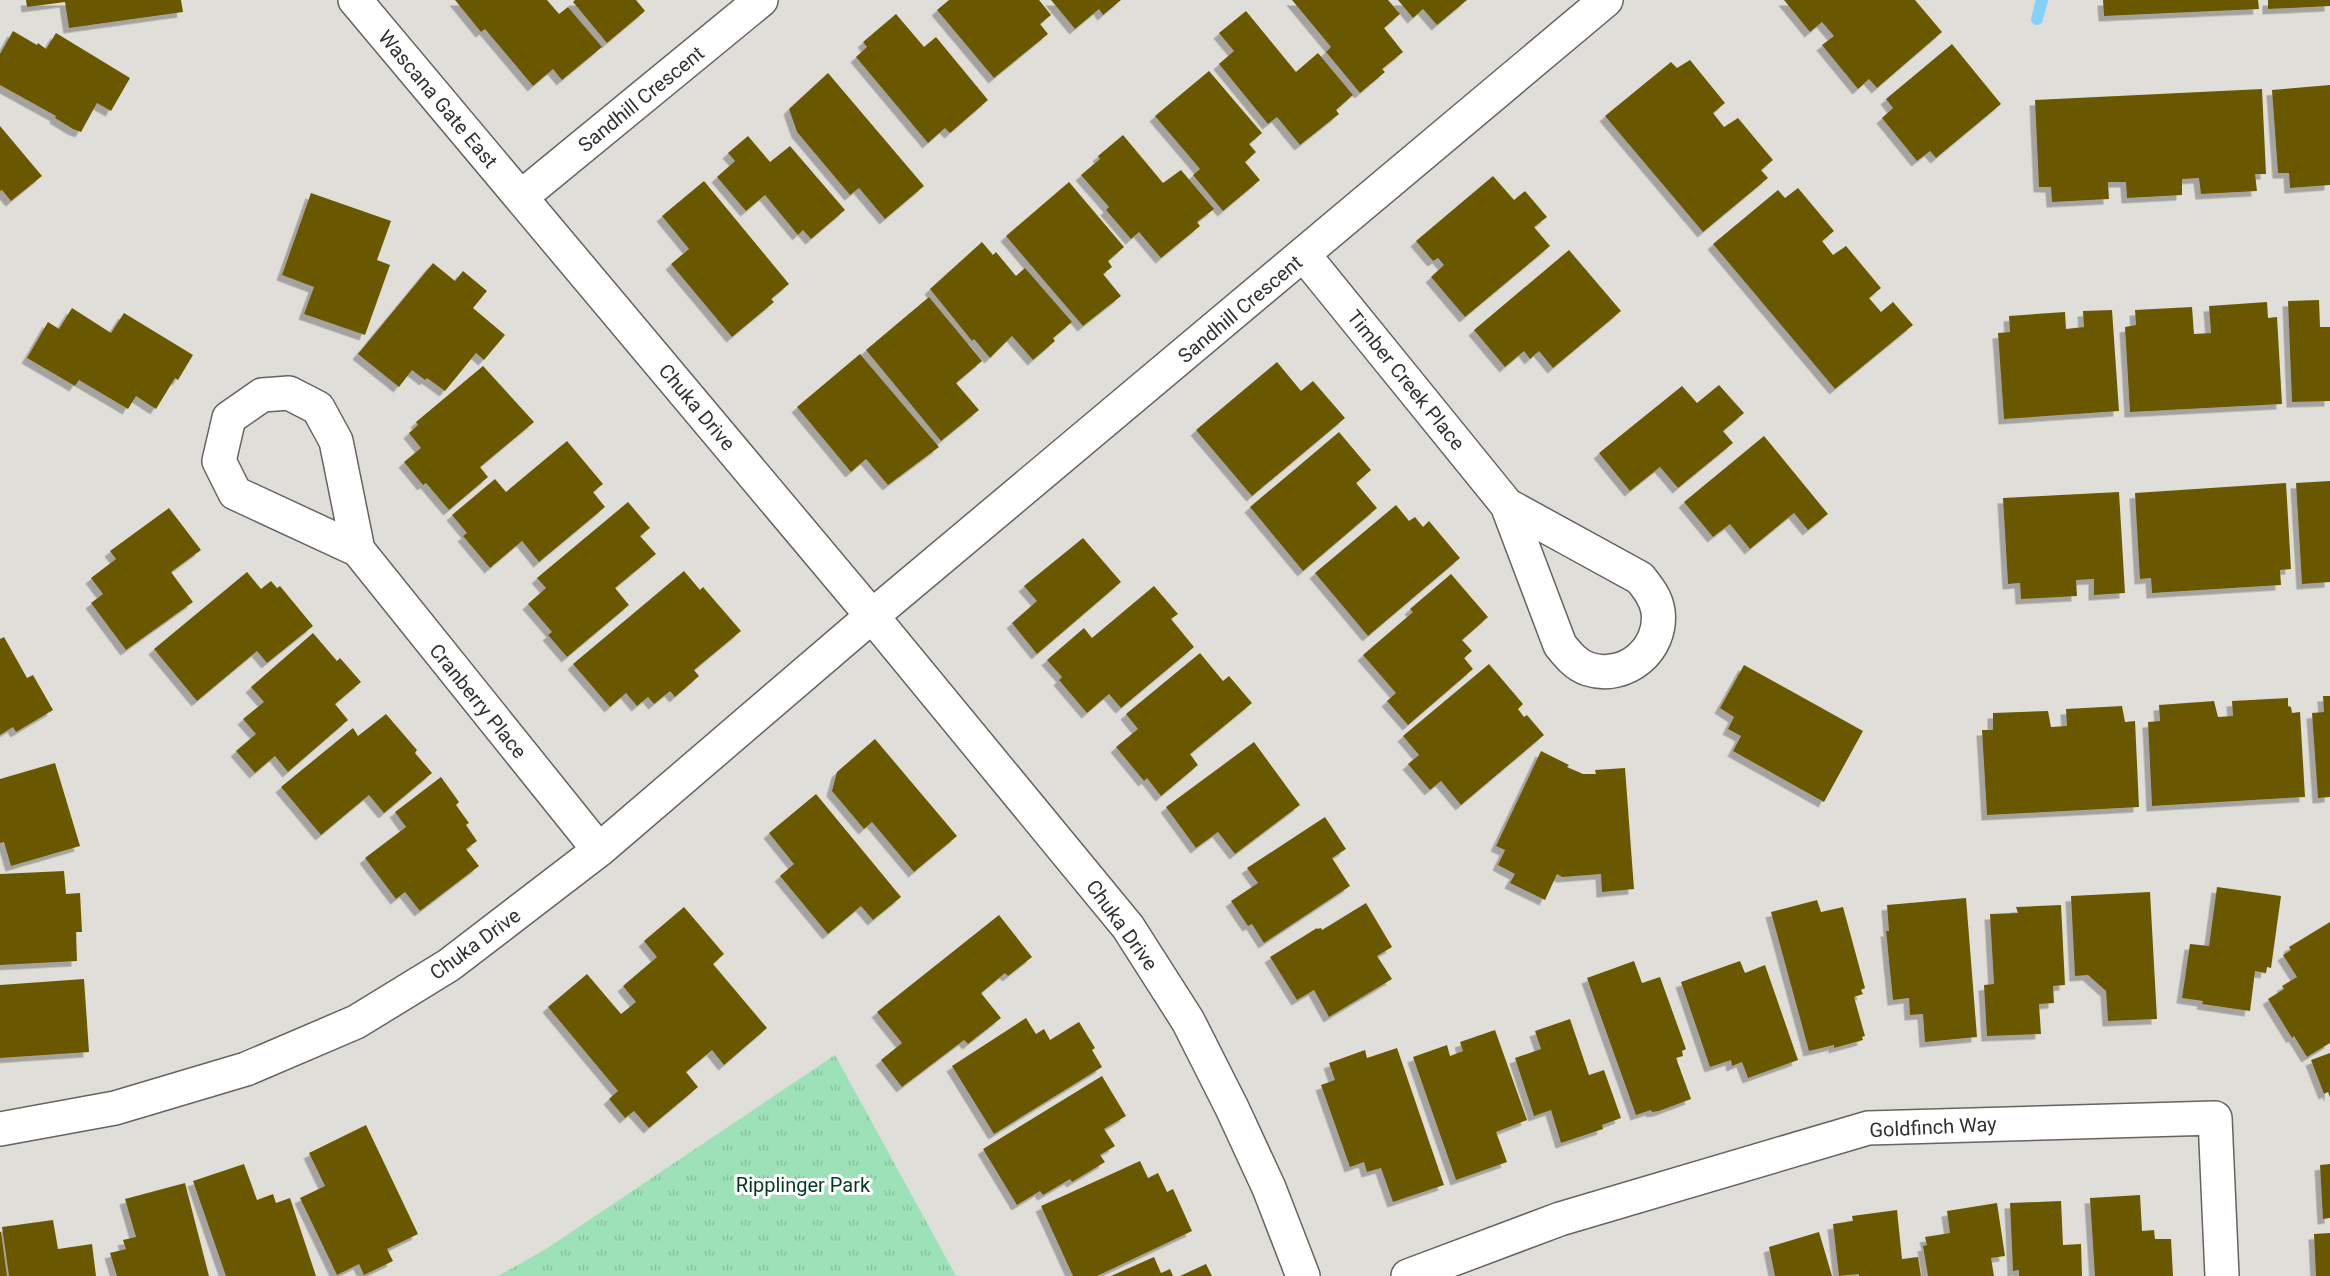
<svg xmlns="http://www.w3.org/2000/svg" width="2330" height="1276" viewBox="0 0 2330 1276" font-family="Roboto,sans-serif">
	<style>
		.park { fill: url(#park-tufts) }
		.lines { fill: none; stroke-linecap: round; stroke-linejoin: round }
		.stream { stroke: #87d0fc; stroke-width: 12 }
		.building { fill: #6b5903; filter: url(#shadow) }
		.minor-casing { stroke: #656460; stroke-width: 36 }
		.tertiary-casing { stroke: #656460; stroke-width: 36 }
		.minor { stroke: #fff; stroke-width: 33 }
		.tertiary { stroke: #fff; stroke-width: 33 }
		.labels { text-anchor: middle; stroke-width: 6; stroke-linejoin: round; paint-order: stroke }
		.street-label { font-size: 20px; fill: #323230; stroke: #fff }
		.park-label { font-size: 20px; fill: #003b21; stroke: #fff }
	</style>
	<defs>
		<pattern id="park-tufts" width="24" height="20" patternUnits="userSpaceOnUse" patternTransform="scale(1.5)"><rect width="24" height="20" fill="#9de1b8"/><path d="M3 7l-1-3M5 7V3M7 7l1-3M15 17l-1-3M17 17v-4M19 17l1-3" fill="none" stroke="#88c29e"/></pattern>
		<filter id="shadow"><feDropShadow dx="-5.5" dy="5.5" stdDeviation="0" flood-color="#0004"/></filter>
	</defs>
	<rect width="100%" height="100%" fill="#e0ded9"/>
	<path class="park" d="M 835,1055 L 956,1276 L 498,1276 L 546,1249 Z"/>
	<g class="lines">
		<path class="stream" d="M 2037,19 L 2042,0"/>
	</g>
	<path class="building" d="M 26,0 L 181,0 L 183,12 L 69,28 L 65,2 L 27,7 Z
		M 455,0 L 547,0 L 559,14 L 568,7 L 602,47 L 562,80 L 553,69 L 533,86 L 485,29 L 481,32 Z
		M 575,0 L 636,0 L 645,11 L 607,43 L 573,2 Z
		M 949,0 L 1039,0 L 1051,15 L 1040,24 L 1048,34 L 994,78 L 937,10 Z
		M 1051,0 L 1121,0 L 1103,15 L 1099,9 L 1075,29 Z
		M 1292,0 L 1388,0 L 1400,14 L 1384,28 L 1403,52 L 1382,69 L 1385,72 L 1360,93 L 1326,52 L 1331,47 Z
		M 1398,0 L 1467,0 L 1437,25 L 1423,9 L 1413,18 Z
		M 1784,0 L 1915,0 L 1942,32 L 1877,88 L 1869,79 L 1858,89 L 1822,45 L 1834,36 L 1822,22 L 1810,32 Z
		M 2103,0 L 2258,0 L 2259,9 L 2104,16 Z
		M 2268,0 L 2330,0 L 2330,6 L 2268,9 Z
		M 1246,11 L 1296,72 L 1318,53 L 1353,95 L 1336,110 L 1339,114 L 1300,145 L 1277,117 L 1268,124 L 1219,64 L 1234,51 L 1219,33 Z
		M 896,14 L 924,47 L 936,37 L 988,100 L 950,133 L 945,128 L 928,143 L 856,57 L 867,47 L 863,42 Z
		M 13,31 L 37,45 L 38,43 L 46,49 L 56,33 L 130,78 L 111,111 L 97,103 L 81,132 L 73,129 L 55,118 L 56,116 L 0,85 L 0,54 Z
		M 1952,44 L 2001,104 L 1936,158 L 1930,151 L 1917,161 L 1882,118 L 1893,108 L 1886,99 Z
		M 1690,60 L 1725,103 L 1713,113 L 1724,127 L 1738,118 L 1773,160 L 1761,170 L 1768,178 L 1703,232 L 1605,116 L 1671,62 L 1677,68 Z
		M 1209,71 L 1262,133 L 1249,144 L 1256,152 L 1245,162 L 1260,180 L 1223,211 L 1193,175 L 1200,169 L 1155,116 Z
		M 828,73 L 924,186 L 885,219 L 859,188 L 850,195 L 797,132 L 789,109 Z
		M 2330,85 L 2330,185 L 2290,188 L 2289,173 L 2278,173 L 2272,90 Z
		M 2262,89 L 2266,174 L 2255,174 L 2257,191 L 2201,194 L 2199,178 L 2182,179 L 2182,195 L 2127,198 L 2126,182 L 2108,182 L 2109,199 L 2052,202 L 2051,187 L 2039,187 L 2035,100 Z
		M 0,126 L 42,176 L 11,201 L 2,190 L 0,191 Z
		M 1123,135 L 1163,183 L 1181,170 L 1214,209 L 1197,222 L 1200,226 L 1161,258 L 1139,232 L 1131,239 L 1106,210 L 1109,207 L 1081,175 L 1100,159 L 1098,156 Z
		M 748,136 L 770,162 L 790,146 L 845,210 L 811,239 L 803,230 L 798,235 L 765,195 L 746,211 L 717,177 L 735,161 L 728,153 Z
		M 1493,176 L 1514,200 L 1525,191 L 1547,217 L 1534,227 L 1550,246 L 1465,317 L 1431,277 L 1444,265 L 1438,258 L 1433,261 L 1416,241 Z
		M 704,181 L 789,284 L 771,299 L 774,302 L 732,337 L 671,264 L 689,249 L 662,216 Z
		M 1069,182 L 1124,247 L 1108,261 L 1112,267 L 1103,274 L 1121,296 L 1083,326 L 1006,236 Z
		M 1798,188 L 1834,231 L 1822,241 L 1833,255 L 1846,246 L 1881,288 L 1869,298 L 1881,312 L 1893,302 L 1913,325 L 1835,389 L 1713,244 L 1778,190 L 1785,198 Z
		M 311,193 L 391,221 L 377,260 L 390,265 L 365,335 L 304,314 L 314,287 L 282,275 Z
		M 982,242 L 993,255 L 996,252 L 1016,276 L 1025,268 L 1072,322 L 1053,338 L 1055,341 L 1033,360 L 1012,336 L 990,358 L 974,339 L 972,341 L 930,289 Z
		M 1569,250 L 1621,311 L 1553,368 L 1539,351 L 1530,359 L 1524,351 L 1505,367 L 1474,330 Z
		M 433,263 L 455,281 L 463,271 L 487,291 L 473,308 L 505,335 L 484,360 L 476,353 L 445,391 L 427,378 L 425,380 L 412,370 L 399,387 L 358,354 Z
		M 929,297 L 982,361 L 956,383 L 979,410 L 941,441 L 866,350 Z
		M 2319,300 L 2320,327 L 2330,327 L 2330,401 L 2292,402 L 2288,301 Z
		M 2267,302 L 2268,318 L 2277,317 L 2282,404 L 2130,412 L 2125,327 L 2136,325 L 2135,310 L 2192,307 L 2194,334 L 2211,333 L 2209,306 Z
		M 72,308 L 111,333 L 124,313 L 193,355 L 178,380 L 175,378 L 156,409 L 136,396 L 128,409 L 79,380 L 75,386 L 27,358 L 48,322 L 59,329 Z
		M 2112,310 L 2119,411 L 2004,419 L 1998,333 L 2010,332 L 2009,316 L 2065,312 L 2066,329 L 2084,327 L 2083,311 Z
		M 860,354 L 939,447 L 888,485 L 866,459 L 851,472 L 797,407 Z
		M 1277,362 L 1301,391 L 1313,381 L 1345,418 L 1252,496 L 1196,430 Z
		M 483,366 L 534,422 L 480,467 L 488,477 L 449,510 L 426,483 L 423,485 L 404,462 L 421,448 L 409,433 L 418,425 L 416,422 Z
		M 1719,385 L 1744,413 L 1723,431 L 1733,443 L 1678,488 L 1660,467 L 1630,491 L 1599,453 L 1682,386 L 1697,403 Z
		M 1339,432 L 1371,470 L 1356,483 L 1377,508 L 1303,571 L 1250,507 Z
		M 1764,436 L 1828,514 L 1808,530 L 1794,513 L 1750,549 L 1730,524 L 1713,537 L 1684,502 Z
		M 567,441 L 603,484 L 593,492 L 605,507 L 539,562 L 522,541 L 490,568 L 463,536 L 467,533 L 452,515 L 495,479 L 506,492 Z
		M 2330,481 L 2330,582 L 2302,584 L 2296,483 Z
		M 2286,483 L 2291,569 L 2280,570 L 2281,585 L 2152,593 L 2151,578 L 2140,579 L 2135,493 Z
		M 2119,492 L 2125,593 L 2094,595 L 2094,579 L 2076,580 L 2077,596 L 2021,599 L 2020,583 L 2008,584 L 2003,498 Z
		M 628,502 L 650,528 L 640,536 L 656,554 L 615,588 L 629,605 L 567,657 L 548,635 L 552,632 L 528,604 L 546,588 L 537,578 Z
		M 1396,505 L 1409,521 L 1415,517 L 1423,527 L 1429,521 L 1460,558 L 1368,636 L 1315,573 Z
		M 169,508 L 201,550 L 171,572 L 193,602 L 126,650 L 91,603 L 103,594 L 91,578 L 116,559 L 110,551 Z
		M 1083,538 L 1121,582 L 1037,654 L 1012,623 L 1037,601 L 1024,586 Z
		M 684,571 L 700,590 L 703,587 L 741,631 L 694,670 L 699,676 L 675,697 L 670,691 L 654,704 L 648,697 L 637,706 L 626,693 L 610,707 L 573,664 Z
		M 247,572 L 261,589 L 271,581 L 277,588 L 280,586 L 313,626 L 267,663 L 257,651 L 197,701 L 154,649 Z
		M 1451,574 L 1488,617 L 1462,640 L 1472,651 L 1464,658 L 1473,669 L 1408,725 L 1387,701 L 1396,693 L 1363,655 L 1413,612 L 1410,609 Z
		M 1154,586 L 1178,614 L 1171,619 L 1194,647 L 1121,708 L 1109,694 L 1087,713 L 1059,680 L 1062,677 L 1047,660 L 1084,628 L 1092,638 Z
		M 313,633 L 337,661 L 340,658 L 361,682 L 335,704 L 348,720 L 288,772 L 275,756 L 255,773 L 236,751 L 256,734 L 243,719 L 264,702 L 251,687 Z
		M 4,637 L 27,678 L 33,675 L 53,710 L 16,732 L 13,727 L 0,735 L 0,639 Z
		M 1200,653 L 1223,681 L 1229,676 L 1252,703 L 1190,754 L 1198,765 L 1161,796 L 1147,778 L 1144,781 L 1116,747 L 1138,729 L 1126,714 Z
		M 1489,664 L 1523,704 L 1518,709 L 1524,717 L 1527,715 L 1544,735 L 1461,805 L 1441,781 L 1430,790 L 1408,764 L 1419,755 L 1403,736 Z
		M 1744,665 L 1863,731 L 1824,802 L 1733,751 L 1741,736 L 1728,729 L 1734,717 L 1720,708 Z
		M 2323,696 L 2330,696 L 2330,797 L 2318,798 L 2312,713 L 2324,712 Z
		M 2288,698 L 2288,706 L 2291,707 L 2292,713 L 2300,712 L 2305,797 L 2152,806 L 2148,722 L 2160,721 L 2159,705 L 2214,701 L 2218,717 L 2233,716 L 2232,701 Z
		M 2122,706 L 2125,722 L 2135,721 L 2139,807 L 1987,815 L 1982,730 L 1993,730 L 1993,713 L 2048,711 L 2051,727 L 2067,726 L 2066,709 Z
		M 386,714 L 417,750 L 415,753 L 432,773 L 384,813 L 369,795 L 321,835 L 281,787 L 353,728 L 358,736 Z
		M 875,739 L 957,836 L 914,872 L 872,822 L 864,829 L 832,791 L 837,772 Z
		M 1254,742 L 1300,805 L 1235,854 L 1218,832 L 1196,848 L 1166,807 Z
		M 1541,751 L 1569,765 L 1567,767 L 1583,774 L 1596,774 L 1595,770 L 1625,768 L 1634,889 L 1602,892 L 1601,874 L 1562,877 L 1557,874 L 1545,900 L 1510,883 L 1515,874 L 1498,865 L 1505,850 L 1496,846 Z
		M 55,763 L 80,846 L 11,866 L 4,842 L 0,843 L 0,779 Z
		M 441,777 L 459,802 L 456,805 L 469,823 L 466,825 L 477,841 L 466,849 L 479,866 L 420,911 L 405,892 L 396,899 L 365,858 L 406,827 L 395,812 Z
		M 816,794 L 901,897 L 873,920 L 861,906 L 828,934 L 780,876 L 794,864 L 769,833 Z
		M 1325,817 L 1346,849 L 1332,858 L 1350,886 L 1264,943 L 1252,924 L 1248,926 L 1231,901 L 1258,883 L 1247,868 Z
		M 64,871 L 66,894 L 80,893 L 82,932 L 76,932 L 77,961 L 0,965 L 0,874 Z
		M 2217,887 L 2281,896 L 2271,968 L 2267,967 L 2266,973 L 2255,971 L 2250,1011 L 2202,1004 L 2203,1001 L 2182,998 L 2190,944 L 2209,946 Z
		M 2150,892 L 2157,1019 L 2108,1021 L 2106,991 L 2088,975 L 2075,976 L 2071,896 Z
		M 1966,898 L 1977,1037 L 1925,1042 L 1923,1014 L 1910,1015 L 1909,998 L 1893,1000 L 1886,931 L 1889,931 L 1887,905 Z
		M 1817,900 L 1821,912 L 1843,907 L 1865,988 L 1861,990 L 1863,994 L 1854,997 L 1865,1036 L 1862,1037 L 1863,1040 L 1834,1048 L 1834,1045 L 1809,1051 L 1771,912 Z
		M 1366,903 L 1392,947 L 1377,956 L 1392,979 L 1329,1017 L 1314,990 L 1297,1000 L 1270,957 L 1317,928 L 1317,929 L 1321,928 L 1322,930 Z
		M 2061,905 L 2065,985 L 2053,986 L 2054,1003 L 2039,1004 L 2041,1034 L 1987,1036 L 1984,985 L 1994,984 L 1990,914 L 2018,913 L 2016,907 Z
		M 684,907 L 724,954 L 713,964 L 767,1028 L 724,1065 L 712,1050 L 686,1072 L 698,1087 L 649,1128 L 634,1111 L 625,1118 L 609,1099 L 618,1091 L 548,1007 L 587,974 L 621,1014 L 636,1002 L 623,986 L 657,957 L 644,941 Z
		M 999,915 L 1032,957 L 1008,976 L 1005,973 L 981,993 L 1001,1018 L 968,1044 L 964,1040 L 902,1087 L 881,1060 L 902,1043 L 877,1012 Z
		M 2330,922 L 2330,1043 L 2307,1057 L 2294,1036 L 2292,1038 L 2268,999 L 2284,989 L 2282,986 L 2297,977 L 2283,955 L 2291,950 L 2289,947 Z
		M 1634,961 L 1642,983 L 1660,977 L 1686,1049 L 1682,1051 L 1683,1056 L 1676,1058 L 1691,1099 L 1659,1111 L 1652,1112 L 1651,1110 L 1636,1115 L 1587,978 Z
		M 1740,961 L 1745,973 L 1765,965 L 1798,1060 L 1748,1078 L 1742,1062 L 1732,1066 L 1731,1060 L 1710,1067 L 1681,982 Z
		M 84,979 L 89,1052 L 0,1058 L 0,985 Z
		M 1026,1018 L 1036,1034 L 1044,1029 L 1050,1040 L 1079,1022 L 1095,1048 L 1092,1050 L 1102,1067 L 994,1134 L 952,1066 Z
		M 1570,1019 L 1589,1075 L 1604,1070 L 1621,1118 L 1602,1125 L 1603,1129 L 1561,1143 L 1551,1110 L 1534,1116 L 1515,1058 L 1541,1049 L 1535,1031 Z
		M 1495,1030 L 1527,1120 L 1496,1132 L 1507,1162 L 1456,1180 L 1413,1057 L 1447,1045 L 1450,1056 L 1463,1051 L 1460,1042 Z
		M 1397,1048 L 1444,1185 L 1393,1202 L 1381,1168 L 1367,1172 L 1364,1162 L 1350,1167 L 1321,1085 L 1335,1080 L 1329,1063 L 1365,1050 L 1367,1058 Z
		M 2330,1053 L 2330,1097 L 2328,1092 L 2324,1094 L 2311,1060 Z
		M 1102,1076 L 1126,1116 L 1104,1129 L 1115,1146 L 1100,1155 L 1105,1162 L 1072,1182 L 1070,1179 L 1043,1195 L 1040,1191 L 1017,1205 L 983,1149 Z
		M 366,1125 L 418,1234 L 387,1249 L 393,1261 L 364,1275 L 359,1264 L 337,1275 L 300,1198 L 325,1186 L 309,1153 Z
		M 1140,1161 L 1148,1178 L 1158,1173 L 1167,1192 L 1173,1189 L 1192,1231 L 1097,1276 L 1073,1276 L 1041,1206 Z
		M 244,1164 L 257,1200 L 273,1194 L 276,1203 L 290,1198 L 316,1276 L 226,1276 L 193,1181 Z
		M 2330,1164 L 2330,1218 L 2323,1219 L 2320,1165 Z
		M 185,1183 L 209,1276 L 117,1276 L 110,1253 L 126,1249 L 123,1240 L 136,1237 L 125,1199 Z
		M 2140,1195 L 2142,1231 L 2154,1230 L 2155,1239 L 2171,1239 L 2173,1276 L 2095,1276 L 2090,1198 Z
		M 2061,1201 L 2063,1245 L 2081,1244 L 2082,1276 L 2019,1276 L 2019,1270 L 2013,1271 L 2010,1203 Z
		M 1997,1203 L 2005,1256 L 1991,1258 L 1994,1276 L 1928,1276 L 1923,1246 L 1927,1245 L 1925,1237 L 1950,1233 L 1947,1211 Z
		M 1897,1210 L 1902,1259 L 1918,1257 L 1921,1276 L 1859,1276 L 1859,1274 L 1839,1276 L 1833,1224 L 1853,1221 L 1852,1216 Z
		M 53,1220 L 58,1249 L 92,1244 L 96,1276 L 9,1276 L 2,1227 Z
		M 0,1232 L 1,1232 L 7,1276 L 0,1276 Z
		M 1819,1232 L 1832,1276 L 1775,1276 L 1769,1247 Z
		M 2330,1233 L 2330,1276 L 2316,1276 L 2314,1234 Z
		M 1154,1257 L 1161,1273 L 1170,1269 L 1173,1276 L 1111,1276 Z
		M 1206,1264 L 1212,1276 L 1180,1276 Z"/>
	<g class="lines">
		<defs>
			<path id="minor" d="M 521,197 L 761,0
				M 1304,255 L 1507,505 L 1560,645 C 1568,655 1576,665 1588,669 C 1625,681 1663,650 1658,611 C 1656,598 1648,588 1640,578 L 1507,505
				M 358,550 L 336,441 L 318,408 L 289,393 L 262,395 L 229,418 L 219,461 L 235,493 L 358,550 L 599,850
				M 0,1129 L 115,1108 L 246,1069 L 356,1022 L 449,965 L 599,850 L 872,616 L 1606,0
				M 1408,1276 L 1560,1219 L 1868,1128 L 2215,1118 L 2222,1276"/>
			<path id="tertiary" d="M 355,0 L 872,616 L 1128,927 L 1188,1021 L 1232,1108 L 1269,1188 L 1303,1276"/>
		</defs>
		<use href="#minor" class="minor-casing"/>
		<use href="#tertiary" class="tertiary-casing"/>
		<use href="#minor" class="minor"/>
		<use href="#tertiary" class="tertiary"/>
	</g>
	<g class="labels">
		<g class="street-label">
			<text transform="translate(438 99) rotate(50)" y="7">Wascana Gate East</text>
			<text transform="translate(641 99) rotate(-39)" y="7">Sandhill Crescent</text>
			<text transform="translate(1240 309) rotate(-40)" y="7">Sandhill Crescent</text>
			<text transform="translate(1406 380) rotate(51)" y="7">Timber Creek Place</text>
			<text transform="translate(697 407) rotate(50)" y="7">Chuka Drive</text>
			<text transform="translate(478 701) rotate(51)" y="7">Cranberry Place</text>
			<text transform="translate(1122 925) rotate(54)" y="7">Chuka Drive</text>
			<text transform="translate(475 944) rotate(-36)" y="7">Chuka Drive</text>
			<text transform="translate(1933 1127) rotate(-3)" y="7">Goldfinch Way</text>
		</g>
		<g class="park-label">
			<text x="803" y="1192">Ripplinger Park</text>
		</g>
	</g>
</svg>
